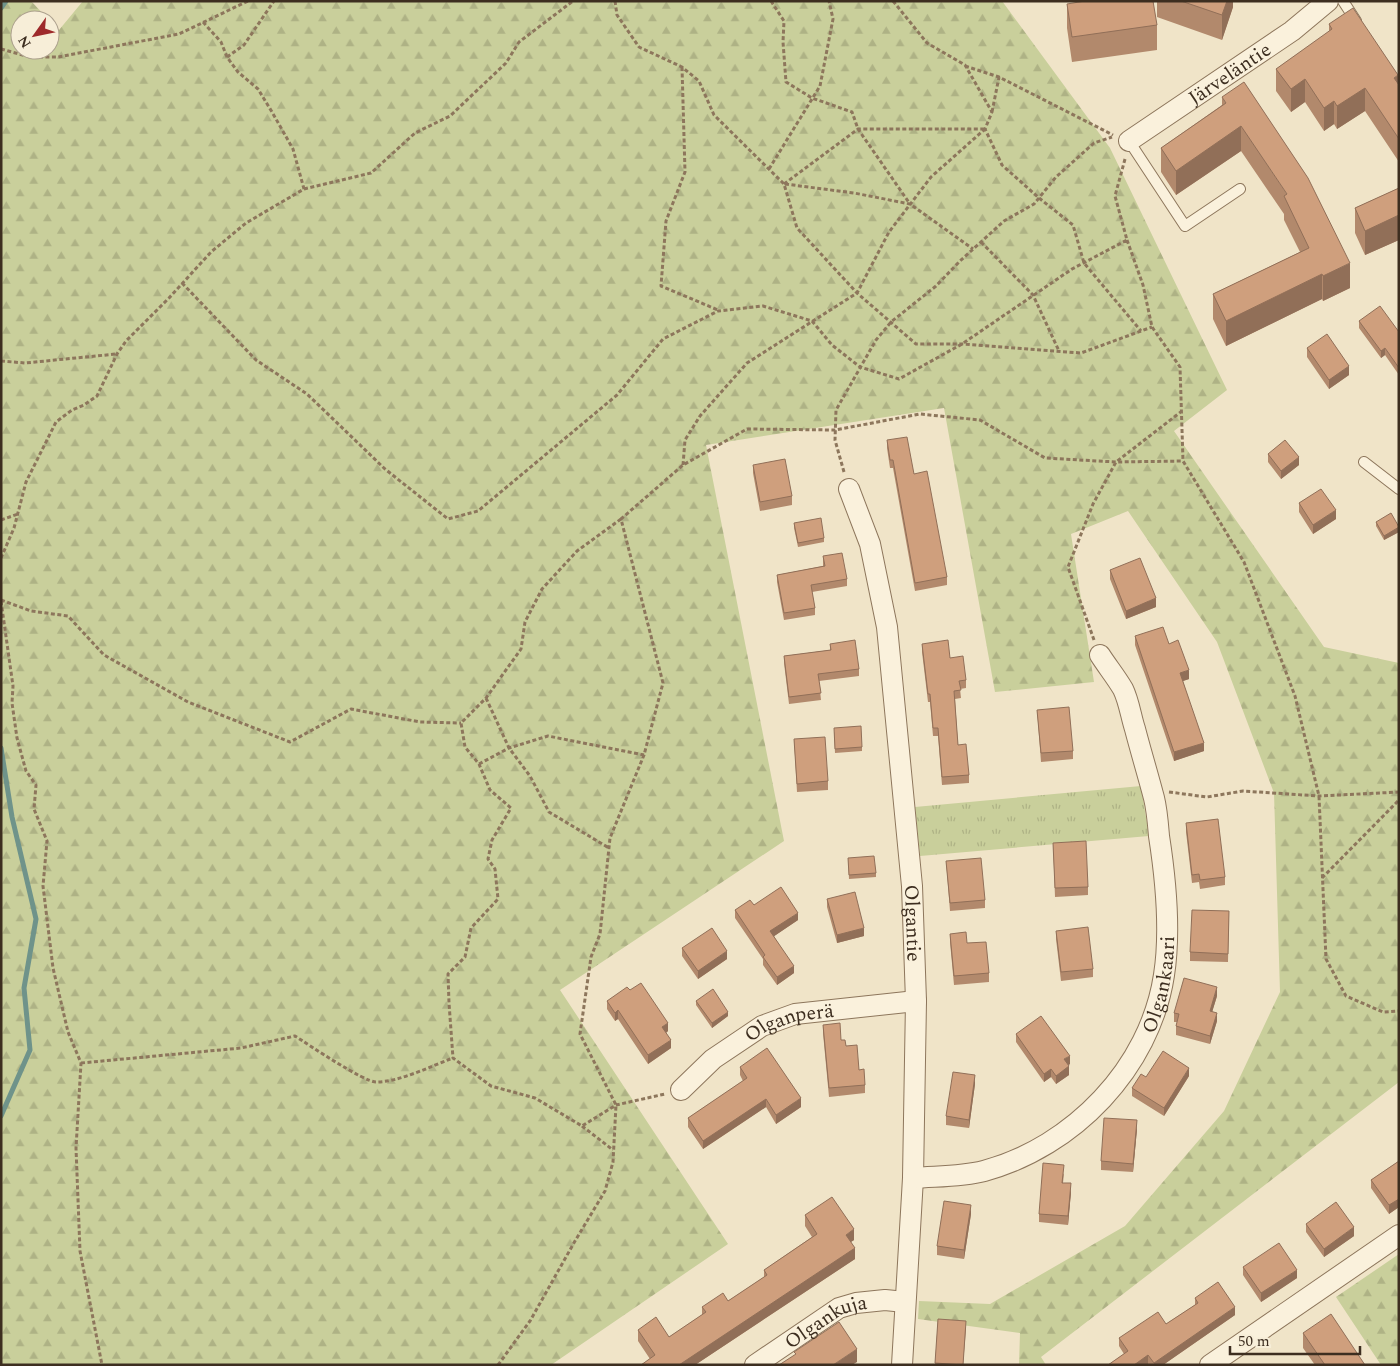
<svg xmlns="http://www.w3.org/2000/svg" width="1400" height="1366" viewBox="0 0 1400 1366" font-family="Spectral,serif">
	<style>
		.grass { fill: url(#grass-tufts) }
		.forest { fill: url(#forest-firs) }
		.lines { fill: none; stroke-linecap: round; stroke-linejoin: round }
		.stream { stroke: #6f938a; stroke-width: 5 }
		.service-casing { stroke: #8d765c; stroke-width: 12 }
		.minor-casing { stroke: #8d765c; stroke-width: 22 }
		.path { stroke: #8d765c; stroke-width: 3; stroke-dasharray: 4 2.5; stroke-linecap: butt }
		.service { stroke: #faf1dc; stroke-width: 10 }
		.minor { stroke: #faf1dc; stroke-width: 20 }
		.wall { fill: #b2896c }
		.shaded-wall { fill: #916f58 }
		.building { fill: #cf9f7d; stroke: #916f58 }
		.labels { text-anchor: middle; stroke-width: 4; stroke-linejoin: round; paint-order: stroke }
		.street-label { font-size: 20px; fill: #3d2e20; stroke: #f7eed8 }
	</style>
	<defs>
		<pattern id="grass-tufts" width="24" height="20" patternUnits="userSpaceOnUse" patternTransform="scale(1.25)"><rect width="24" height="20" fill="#c9cf9b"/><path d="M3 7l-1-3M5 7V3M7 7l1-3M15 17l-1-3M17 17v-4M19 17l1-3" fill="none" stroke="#aeb285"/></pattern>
		<pattern id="forest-firs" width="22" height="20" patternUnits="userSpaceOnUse" patternTransform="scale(1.25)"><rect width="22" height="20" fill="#c9cf9b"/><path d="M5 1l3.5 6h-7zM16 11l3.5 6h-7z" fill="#aeb285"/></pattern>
	</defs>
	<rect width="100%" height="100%" fill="#f0e4c8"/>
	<path class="grass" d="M 1141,786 L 1149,836 L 920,856 L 915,807 Z"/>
	<path class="forest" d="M 1,1 L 31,1 L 49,20 L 20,20 L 20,50 L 50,50 L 50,21 L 59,30 L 83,1 L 1002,1 L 1110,148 L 1227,390 L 1174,431 L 1324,647 L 1399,663 L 1399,1082 L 1041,1357 L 1046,1365 L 1019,1365 L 1020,1333 L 918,1319 L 919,1301 L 990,1304 L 1125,1226 L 1224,1111 L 1280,992 L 1274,793 L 1217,642 L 1128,511 L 1071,534 L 1094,682 L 995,692 L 944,408 L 706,445 L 784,841 L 560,990 L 728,1244 L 551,1365 L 1,1365 Z
		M 1399,1254 L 1399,1365 L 1381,1365 L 1336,1297 Z"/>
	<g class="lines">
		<path class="stream" d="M 1,8 L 6,1
			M 1,748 L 12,817 L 36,919 L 24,988 L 30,1050 L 1,1116"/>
		<defs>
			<path id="service" d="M 1343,1 L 1356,21
				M 1129,141 L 1185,226 L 1240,189
				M 1364,462 L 1399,489"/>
			<g id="minor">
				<path id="s1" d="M 1129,141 L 1292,31 L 1328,1"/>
				<path id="s2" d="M 849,489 L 870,544 L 887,627 L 912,886 L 916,1001 L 913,1178 L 902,1365"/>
				<path id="s3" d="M 681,1090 L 713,1059 L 762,1026 L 795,1014 L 916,1001"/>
				<path id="s4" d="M 913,1178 C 937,1176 961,1177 984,1171 C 1073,1147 1150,1068 1164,975 C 1171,930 1166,881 1159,836 C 1158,824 1157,810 1154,798 C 1148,775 1141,752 1135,729 C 1131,717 1129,701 1123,689 C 1116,677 1107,666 1100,655"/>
				<path id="s5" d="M 755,1365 L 839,1308 L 856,1303 L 885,1300 L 905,1302"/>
				<path d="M 1210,1365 L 1399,1235"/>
			</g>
		</defs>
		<use href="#service" class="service-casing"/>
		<use href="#minor" class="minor-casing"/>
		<path class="path" d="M 615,1 L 617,15 L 639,47 L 682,67 L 699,81 L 714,115 L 784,184 L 797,228 L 857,293 L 916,344 L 962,344 L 1081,353 L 1152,327
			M 771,1 L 784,21 L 783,42 L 786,82 L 812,98 L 852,112 L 858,129 L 910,204
			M 893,1 L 927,43 L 965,65 L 992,112 L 985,129 L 1002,165 L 1039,198 L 1073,225 L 1084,263 L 1141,331
			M 1,49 L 30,57 L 58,57 L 179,34 L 248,1
			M 227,57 L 244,45 L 274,1
			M 965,66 L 999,77 L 1113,135
			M 682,67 L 685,172 L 666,221 L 661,286 L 718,310
			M 992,112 L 999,77
			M 769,169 L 820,86 L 833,19 L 829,1
			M 784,184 L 858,129 L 985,129
			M 785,184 L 854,193 L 910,204 L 973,249
			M 304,189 L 371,173 L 415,133 L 450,116 L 506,63 L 519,42 L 573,1
			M 1127,240 L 1143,285 L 1152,327 L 1180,367 L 1183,461 L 1244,562 L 1295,696 L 1319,796 L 1326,959 L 1346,996 L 1383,1012 L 1399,1011
			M 981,242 L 1033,295 L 1059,351
			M 182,283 L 256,360 L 307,394 L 385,469 L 448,519 L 478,511 L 617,395 L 663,339 L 718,311 L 763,306 L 812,321 L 832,345 L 860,367 L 899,379 L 962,344 L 1072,269 L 1127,240 L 1115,196 L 1125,159
			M 1,361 L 25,363 L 116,354
			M 683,465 L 685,440 L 700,416 L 747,363 L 857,293 L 889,232 L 931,177 L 985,129
			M 844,472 L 835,440 L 836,410 L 876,340 L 891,322 L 936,286 L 960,261 L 1004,221 L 1034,204 L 1056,177 L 1094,143 L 1112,137
			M 621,519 L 577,551 L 542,589 L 525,622 L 521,649 L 486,698 L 461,723 L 465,747 L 479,764 L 490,790 L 511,808 L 492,840 L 488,859 L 495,869 L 498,899 L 471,928 L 465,957 L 448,974 L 449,1003 L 453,1058 L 491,1086 L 535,1098 L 582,1126 L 616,1105 L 665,1094
			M 1,520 L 18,514
			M 1,558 L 14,528 L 26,482 L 56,422 L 72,410 L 84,405 L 97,396 L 117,354 L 126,341 L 169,298 L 211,252 L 246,223 L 304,189 L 293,149 L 272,112 L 258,89 L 238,72 L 227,57 L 221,42 L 203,22
			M 1,600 L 31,611 L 68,616 L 104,655 L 188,702 L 290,742 L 351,709 L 420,722 L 461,723
			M 1,601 L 13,686 L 12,703 L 17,738 L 26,771 L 36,785 L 34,809 L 47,841 L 43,886 L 53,968 L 68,1032 L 81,1063 L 76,1148 L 80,1251 L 102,1365
			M 1094,640 L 1068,567 L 1093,504 L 1116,462 L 1182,411
			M 486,698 L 509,748 L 530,776 L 549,812 L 609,848
			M 479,764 L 509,748 L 548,736 L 644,755 L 663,683 L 621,519 L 683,465 L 747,429 L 835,430 L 920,414 L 980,420 L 1045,458 L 1116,462 L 1183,461
			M 1169,792 L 1207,797 L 1243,791 L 1319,796 L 1399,792
			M 1322,878 L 1399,800
			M 81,1063 L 241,1048 L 295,1036 C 309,1045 364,1082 376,1082 C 400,1082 431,1066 453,1058
			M 582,1126 L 613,1150
			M 498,1365 L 530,1321 L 575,1241 L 605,1191 L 613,1162 L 616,1105 L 580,1034 L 591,957 L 600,934 L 610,838 L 644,755"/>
		<use href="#service" class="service"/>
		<use href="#minor" class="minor"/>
	</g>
	<path class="wall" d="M 1157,1 L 1233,1 L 1233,7 L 1222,40 L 1157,17 Z
		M 1067,4 L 1157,25 L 1157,50 L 1072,62 L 1067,28 Z
		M 1329,24 L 1399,85 L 1399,162 L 1365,111 L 1337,129 L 1334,124 L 1324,131 L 1305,102 L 1291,112 L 1276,91 L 1276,69 L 1329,32 Z
		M 1222,97 L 1350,288 L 1323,301 L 1322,299 L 1226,346 L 1213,319 L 1213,294 L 1300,252 L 1284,220 L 1284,214 L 1241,151 L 1176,195 L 1161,172 L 1161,148 L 1222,105 Z
		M 1399,188 L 1399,240 L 1365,255 L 1355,233 L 1355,208 Z
		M 1359,321 L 1399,332 L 1399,375 L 1385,355 L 1381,358 L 1359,328 Z
		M 1307,348 L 1349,375 L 1329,389 L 1307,357 Z
		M 887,440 L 914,474 L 947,577 L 947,585 L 915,591 L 893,468 L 890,468 L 887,448 Z
		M 1268,454 L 1299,465 L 1281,479 L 1268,462 Z
		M 753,465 L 792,496 L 792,505 L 760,511 L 753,473 Z
		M 1299,503 L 1336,519 L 1313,534 L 1299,512 Z
		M 1376,522 L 1399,527 L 1399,532 L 1384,540 L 1376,526 Z
		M 794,523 L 824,538 L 824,542 L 798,547 L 794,528 Z
		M 823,556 L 847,579 L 847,586 L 812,592 L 815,608 L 815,615 L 784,620 L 777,582 L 777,575 L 823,566 Z
		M 1110,570 L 1156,607 L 1126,619 L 1110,579 Z
		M 1135,636 L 1169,644 L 1189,679 L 1183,681 L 1204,751 L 1174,761 L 1135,645 Z
		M 830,644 L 859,669 L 859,676 L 819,681 L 821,700 L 789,704 L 784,663 L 784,656 L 830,650 Z
		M 922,644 L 950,658 L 966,680 L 966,688 L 960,689 L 961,698 L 955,699 L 958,745 L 969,775 L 969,783 L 942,785 L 938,736 L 933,736 L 930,702 L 928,702 L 922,652 Z
		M 1037,710 L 1073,751 L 1073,759 L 1041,762 Z
		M 834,732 L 862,747 L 862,751 L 835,753 Z
		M 794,739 L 828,781 L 828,790 L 797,792 Z
		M 1186,823 L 1225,877 L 1225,885 L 1200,889 L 1199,882 L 1192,883 L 1186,832 Z
		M 1053,843 L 1088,887 L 1088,895 L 1055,897 Z
		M 848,858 L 876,873 L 876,877 L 849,879 Z
		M 946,861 L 985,900 L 985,908 L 950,911 Z
		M 827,899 L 864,936 L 837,943 L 827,907 Z
		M 754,905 L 798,920 L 774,936 L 794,973 L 777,985 L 763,965 L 763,959 L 735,918 L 735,910 Z
		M 1229,911 L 1228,962 L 1190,961 L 1190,952 Z
		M 1056,931 L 1093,969 L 1093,977 L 1061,981 L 1056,939 Z
		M 950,934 L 967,943 L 989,973 L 989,982 L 954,985 L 950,942 Z
		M 682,948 L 727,959 L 698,979 L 682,956 Z
		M 630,990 L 668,1031 L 666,1033 L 671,1048 L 648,1064 L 618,1019 L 615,1021 L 607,1009 L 607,1001 Z
		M 1217,996 L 1212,1012 L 1217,1021 L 1210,1044 L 1176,1035 L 1176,1026 L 1177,1022 L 1174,1022 L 1174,1013 Z
		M 696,1001 L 728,1016 L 712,1028 L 696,1005 Z
		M 823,1025 L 841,1040 L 846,1046 L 859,1070 L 865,1085 L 865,1093 L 829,1097 L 823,1033 Z
		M 1016,1034 L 1070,1064 L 1068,1065 L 1069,1075 L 1056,1084 L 1051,1077 L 1044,1082 L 1016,1042 Z
		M 740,1067 L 801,1107 L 776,1124 L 766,1107 L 703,1149 L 688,1127 L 688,1118 L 743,1081 L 740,1075 Z
		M 1189,1076 L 1164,1116 L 1132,1096 L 1132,1088 L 1146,1077 Z
		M 975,1084 L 969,1128 L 946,1125 L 946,1116 Z
		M 1137,1129 L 1133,1172 L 1101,1170 L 1101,1161 Z
		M 1399,1161 L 1399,1207 L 1389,1214 L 1371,1188 L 1371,1180 Z
		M 1064,1173 L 1063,1183 L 1071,1192 L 1068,1225 L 1039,1222 L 1039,1214 Z
		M 971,1214 L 964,1259 L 937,1255 L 937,1246 Z
		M 805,1215 L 854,1240 L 851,1242 L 855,1259 L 695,1365 L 641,1365 L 650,1359 L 638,1341 L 638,1330 L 669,1337 L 702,1315 L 702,1307 L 728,1301 L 764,1277 L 764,1270 L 812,1237 L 805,1226 Z
		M 1306,1224 L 1354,1236 L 1324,1257 L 1306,1232 Z
		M 1243,1267 L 1297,1278 L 1261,1302 L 1243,1275 Z
		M 1195,1298 L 1235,1315 L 1163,1365 L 1149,1365 L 1148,1364 L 1147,1365 L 1108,1365 L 1124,1354 L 1119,1346 L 1119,1338 L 1166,1324 L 1195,1305 Z
		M 938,1319 L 966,1329 L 963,1365 L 935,1365 Z
		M 1303,1333 L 1365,1365 L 1315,1365 L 1303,1348 Z"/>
	<path class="shaded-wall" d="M 1227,1 L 1233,1 L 1233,7 L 1222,40 L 1222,15 Z
		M 1398,75 L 1398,98 L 1394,78 Z
		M 1305,79 L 1305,102 L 1291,112 L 1291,89 Z
		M 1365,88 L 1365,111 L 1337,129 L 1337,106 Z
		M 1334,101 L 1334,124 L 1324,131 L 1324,108 Z
		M 1241,126 L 1241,151 L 1176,195 L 1176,171 Z
		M 1399,215 L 1399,240 L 1365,255 L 1365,231 Z
		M 1350,263 L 1350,288 L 1323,301 L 1323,276 Z
		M 1322,274 L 1322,299 L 1226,346 L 1226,321 Z
		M 1385,348 L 1385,355 L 1381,358 L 1381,351 Z
		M 1349,366 L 1349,375 L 1329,389 L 1329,380 Z
		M 1299,457 L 1299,465 L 1281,479 L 1281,471 Z
		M 1336,510 L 1336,519 L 1313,534 L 1313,525 Z
		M 1399,527 L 1399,532 L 1384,540 L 1384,536 Z
		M 1156,598 L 1156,607 L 1126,619 L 1126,611 Z
		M 1189,670 L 1189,679 L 1180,682 L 1180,673 Z
		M 1204,743 L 1204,751 L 1174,761 L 1174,752 Z
		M 798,913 L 798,920 L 770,939 L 770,931 Z
		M 864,928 L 864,936 L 837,943 L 837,935 Z
		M 727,951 L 727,959 L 698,979 L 698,971 Z
		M 794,966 L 794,973 L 777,985 L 777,977 Z
		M 1217,987 L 1217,996 L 1210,1019 L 1210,1011 Z
		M 618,1010 L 618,1019 L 615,1021 L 615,1013 Z
		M 728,1012 L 728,1016 L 712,1028 L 712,1023 Z
		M 1217,1013 L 1217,1021 L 1210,1044 L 1210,1036 Z
		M 668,1023 L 668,1031 L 662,1036 L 662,1027 Z
		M 671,1040 L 671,1048 L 648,1064 L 648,1055 Z
		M 1070,1056 L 1070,1064 L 1064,1068 L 1064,1059 Z
		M 1069,1066 L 1069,1075 L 1056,1084 L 1056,1076 Z
		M 1189,1068 L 1189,1076 L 1164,1116 L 1164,1108 Z
		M 1051,1069 L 1051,1077 L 1044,1082 L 1044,1074 Z
		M 975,1075 L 975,1084 L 969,1128 L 969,1120 Z
		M 801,1098 L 801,1107 L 776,1124 L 776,1115 Z
		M 766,1099 L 766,1107 L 703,1149 L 703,1141 Z
		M 1137,1120 L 1137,1129 L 1133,1172 L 1133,1164 Z
		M 1071,1183 L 1071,1192 L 1068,1225 L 1068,1216 Z
		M 1399,1199 L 1399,1207 L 1389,1214 L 1389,1205 Z
		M 971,1205 L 971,1214 L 964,1259 L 964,1250 Z
		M 1354,1227 L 1354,1236 L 1324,1257 L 1324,1249 Z
		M 854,1229 L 854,1240 L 846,1245 L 846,1235 Z
		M 855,1248 L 855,1259 L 695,1365 L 679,1365 Z
		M 1297,1270 L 1297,1278 L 1261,1302 L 1261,1293 Z
		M 1235,1307 L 1235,1315 L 1163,1365 L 1154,1365 L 1154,1363 Z
		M 857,1349 L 857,1362 L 852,1365 L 833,1365 Z
		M 1148,1355 L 1148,1364 L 1147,1365 L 1134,1365 Z"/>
	<path class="building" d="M 1085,1 L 1153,1 L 1157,25 L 1072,37 L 1067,4 Z
		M 1181,1 L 1227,1 L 1222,15 Z
		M 1353,8 L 1398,75 L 1394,78 L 1399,85 L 1399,139 L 1365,88 L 1337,106 L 1334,101 L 1324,108 L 1305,79 L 1291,89 L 1276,69 L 1332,29 L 1329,24 Z
		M 1244,82 L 1308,178 L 1350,263 L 1323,276 L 1322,274 L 1226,321 L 1213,294 L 1309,248 L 1284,196 L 1287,194 L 1241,126 L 1176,171 L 1161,148 L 1226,103 L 1222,97 Z
		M 1399,188 L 1399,215 L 1365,231 L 1355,208 Z
		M 1380,306 L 1399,332 L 1399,368 L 1385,348 L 1381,351 L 1359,321 Z
		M 1327,334 L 1349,366 L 1329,380 L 1307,348 Z
		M 907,437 L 914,474 L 927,471 L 947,577 L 915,583 L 893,460 L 890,460 L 887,440 Z
		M 1285,440 L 1299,457 L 1281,471 L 1268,454 Z
		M 785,459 L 792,496 L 760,502 L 753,465 Z
		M 1321,489 L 1336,510 L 1313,525 L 1299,503 Z
		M 1391,513 L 1399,527 L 1384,536 L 1376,522 Z
		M 821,518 L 824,538 L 798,543 L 794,523 Z
		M 842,553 L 847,579 L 811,585 L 815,608 L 784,613 L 777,575 L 825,566 L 823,556 Z
		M 1140,558 L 1156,598 L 1126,611 L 1110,570 Z
		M 1163,627 L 1169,644 L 1178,640 L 1189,670 L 1180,673 L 1204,743 L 1174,752 L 1135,636 Z
		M 855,640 L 859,669 L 818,674 L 821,693 L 789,697 L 784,656 L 831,650 L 830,644 Z
		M 948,640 L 950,658 L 963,656 L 966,680 L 959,681 L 961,690 L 954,691 L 958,745 L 966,744 L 969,775 L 942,777 L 938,728 L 933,728 L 930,694 L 928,694 L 922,644 Z
		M 1069,707 L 1073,751 L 1041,753 L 1037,710 Z
		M 861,726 L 862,747 L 835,749 L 834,728 Z
		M 825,737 L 828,781 L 797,784 L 794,739 Z
		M 1218,819 L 1225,877 L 1200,880 L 1199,874 L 1192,875 L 1186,823 Z
		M 1086,841 L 1088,887 L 1055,888 L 1053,843 Z
		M 874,856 L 876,873 L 849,875 L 848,858 Z
		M 981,858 L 985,900 L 950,903 L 946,861 Z
		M 781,887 L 798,913 L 770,931 L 794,966 L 777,977 L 763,957 L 765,955 L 735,910 L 750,900 L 754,905 Z
		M 855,892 L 864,928 L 837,935 L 827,899 Z
		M 1192,910 L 1229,911 L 1228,954 L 1190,952 Z
		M 1088,927 L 1093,969 L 1061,972 L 1056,931 Z
		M 712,928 L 727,951 L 698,971 L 682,948 Z
		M 966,932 L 967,943 L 986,942 L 989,973 L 954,976 L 950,934 Z
		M 1184,978 L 1217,987 L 1210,1011 L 1217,1013 L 1210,1036 L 1176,1026 L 1179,1014 L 1174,1013 Z
		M 641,983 L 668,1023 L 662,1027 L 671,1040 L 648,1055 L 618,1010 L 615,1013 L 607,1001 L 627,987 L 630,990 Z
		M 713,989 L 728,1012 L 712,1023 L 696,1001 Z
		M 1041,1016 L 1070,1056 L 1064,1059 L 1069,1066 L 1056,1076 L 1051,1069 L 1044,1074 L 1016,1034 Z
		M 840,1023 L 841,1040 L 845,1040 L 846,1046 L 857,1045 L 859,1070 L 864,1069 L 865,1085 L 829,1088 L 823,1025 Z
		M 767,1048 L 801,1098 L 776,1115 L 766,1099 L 703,1141 L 688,1118 L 747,1078 L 740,1067 Z
		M 1163,1051 L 1189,1068 L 1164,1108 L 1132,1088 L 1141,1074 L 1146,1077 Z
		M 953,1072 L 975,1075 L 969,1120 L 946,1116 Z
		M 1104,1118 L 1137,1120 L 1133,1164 L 1101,1161 Z
		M 1399,1161 L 1399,1199 L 1389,1205 L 1371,1180 Z
		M 1043,1163 L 1064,1165 L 1062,1183 L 1071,1183 L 1068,1216 L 1039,1214 Z
		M 832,1197 L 854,1229 L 846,1235 L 855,1248 L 679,1365 L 641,1365 L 655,1355 L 638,1330 L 656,1317 L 669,1337 L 706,1312 L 702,1307 L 723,1293 L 728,1301 L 767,1275 L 764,1270 L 817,1234 L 805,1215 Z
		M 944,1201 L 971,1205 L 964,1250 L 937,1246 Z
		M 1336,1202 L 1354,1227 L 1324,1249 L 1306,1224 Z
		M 1279,1243 L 1297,1270 L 1261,1293 L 1243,1267 Z
		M 1218,1282 L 1235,1307 L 1154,1363 L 1148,1355 L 1134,1365 L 1108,1365 L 1128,1351 L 1119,1338 L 1158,1312 L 1166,1324 L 1198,1303 L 1195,1298 Z
		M 1331,1314 L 1365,1365 L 1325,1365 L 1303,1333 Z
		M 938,1319 L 966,1321 L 963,1365 L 935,1363 Z
		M 839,1322 L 857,1349 L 833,1365 L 779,1365 L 796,1354 L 794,1352 Z"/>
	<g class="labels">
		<g class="street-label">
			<text dy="7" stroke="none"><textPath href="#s1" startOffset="121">Järveläntie</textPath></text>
			<text dy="7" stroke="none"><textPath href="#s2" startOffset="441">Olgantie</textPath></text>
			<text dy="7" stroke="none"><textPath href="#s4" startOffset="342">Olgankaari</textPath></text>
			<text dy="7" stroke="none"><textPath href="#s3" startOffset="131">Olganperä</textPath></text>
			<text dy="7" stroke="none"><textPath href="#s5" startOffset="84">Olgankuja</textPath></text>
		</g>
	</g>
	<rect width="1400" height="1366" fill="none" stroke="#3d2e20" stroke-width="5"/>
	<g transform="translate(35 35) rotate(237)"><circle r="24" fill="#f7eed8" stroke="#ada18e"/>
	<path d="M0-4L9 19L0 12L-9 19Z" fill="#9e2a2b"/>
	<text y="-8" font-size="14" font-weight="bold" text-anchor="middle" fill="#3d2e20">N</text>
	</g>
	<path d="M1230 1346v8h130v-8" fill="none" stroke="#3d2e20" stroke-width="2.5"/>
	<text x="1238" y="1346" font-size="15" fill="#3d2e20" stroke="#f7eed8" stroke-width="4" paint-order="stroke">50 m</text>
</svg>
